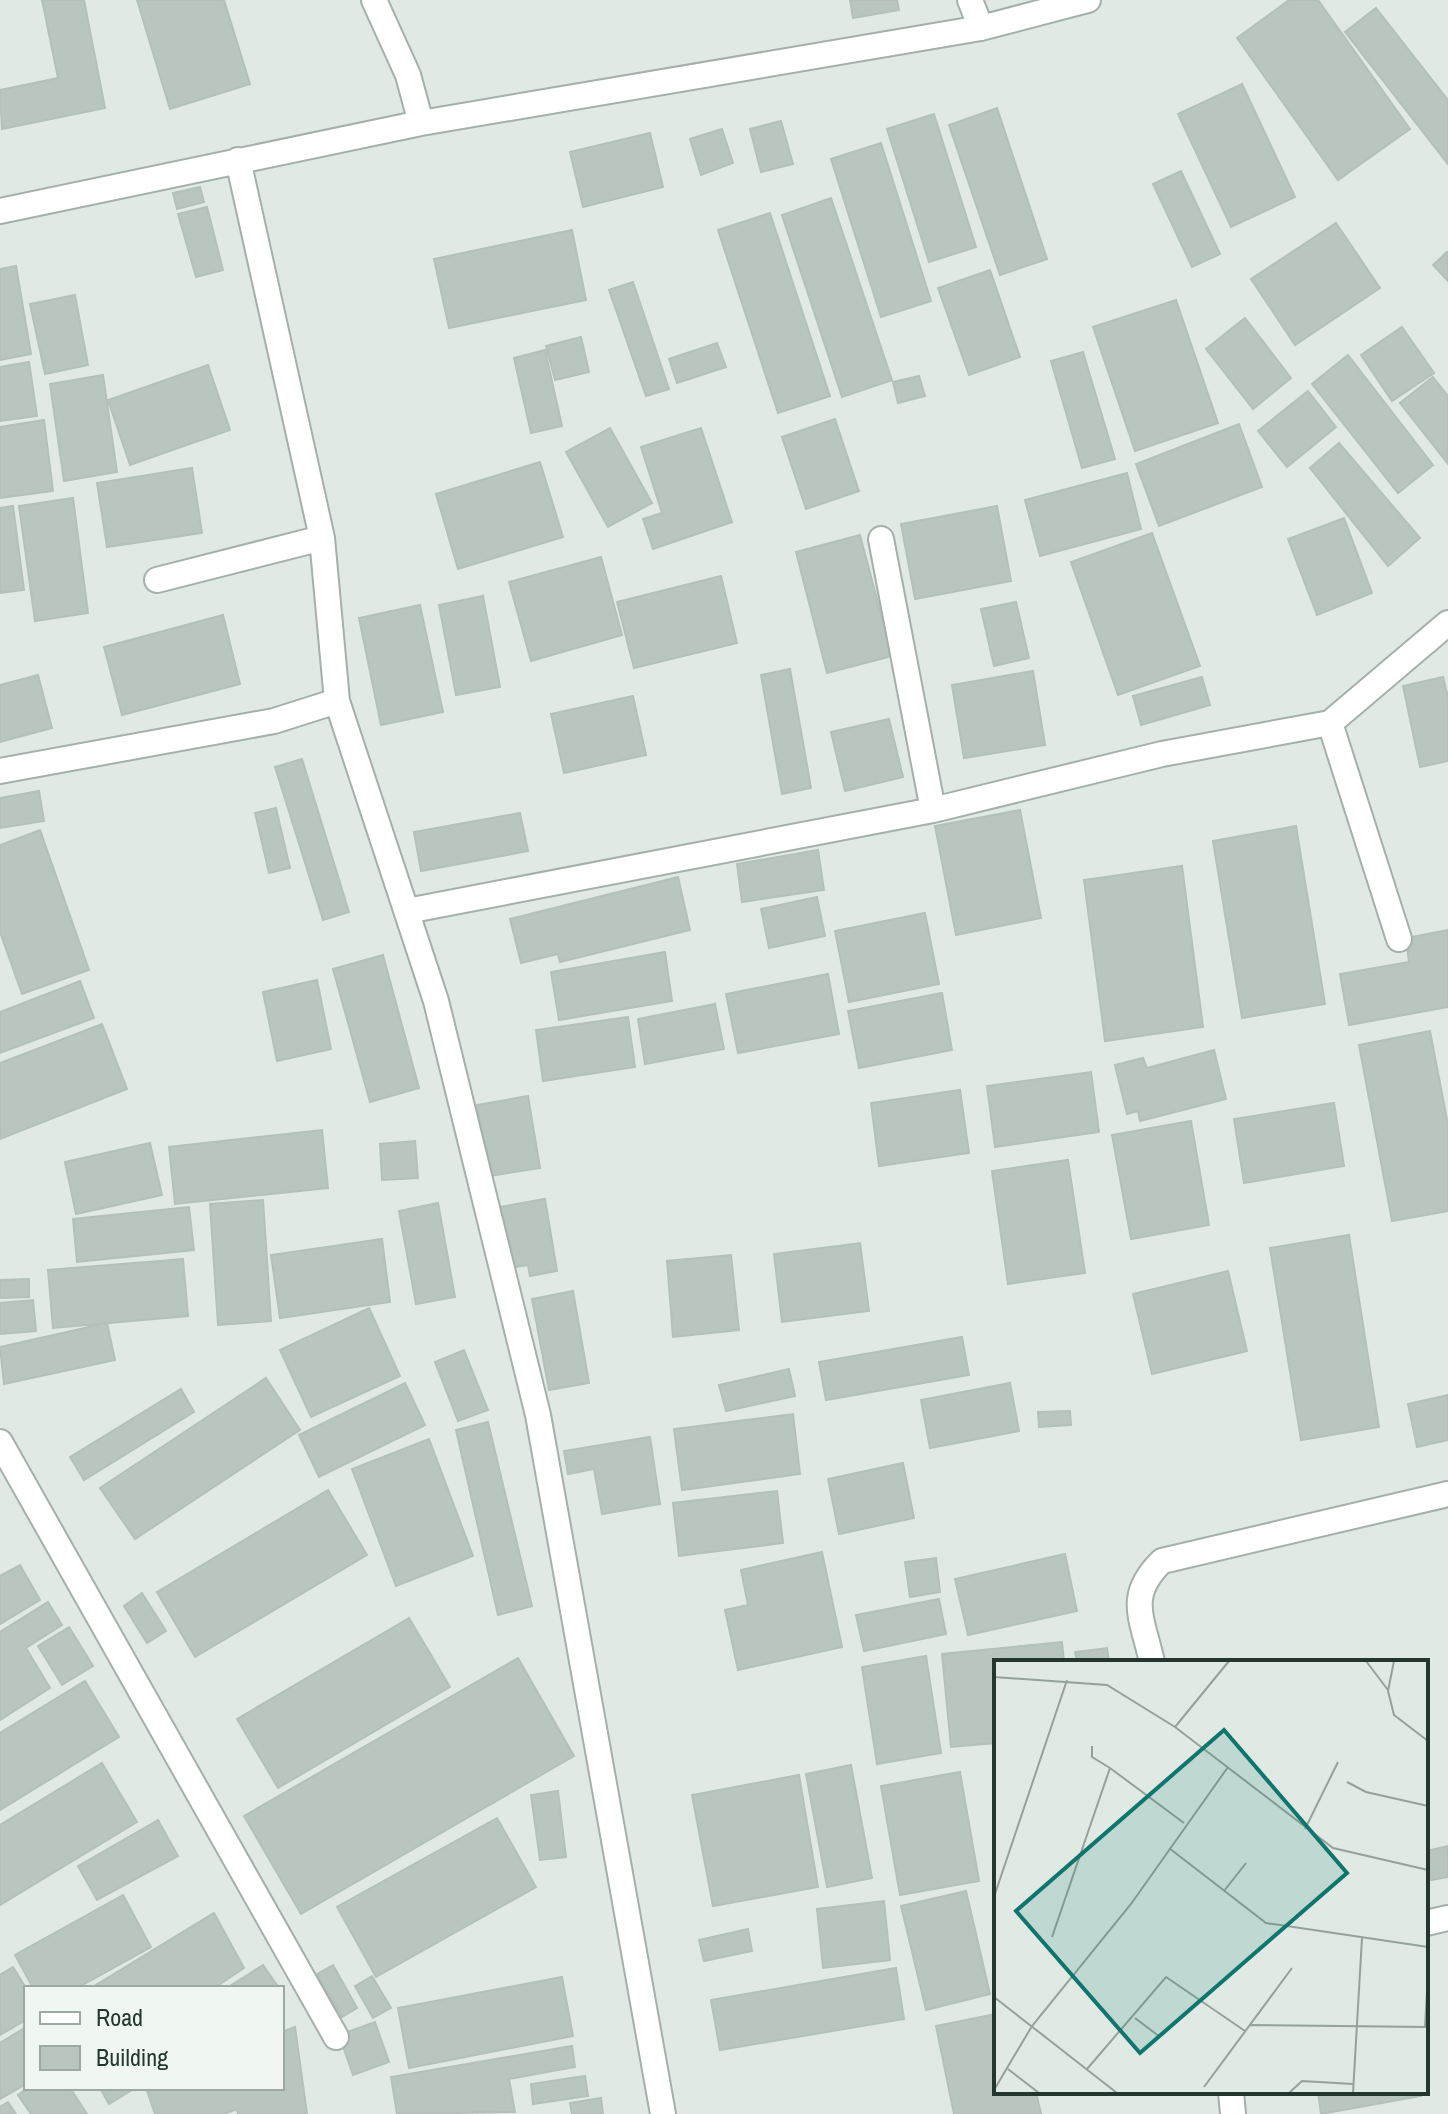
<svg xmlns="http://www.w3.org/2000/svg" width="1448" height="2114" viewBox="0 0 1448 2114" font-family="'Archivo Narrow',sans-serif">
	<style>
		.building { fill: #b8c6bf; stroke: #b3c1ba; stroke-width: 2 }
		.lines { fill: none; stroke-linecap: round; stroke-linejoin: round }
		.minor-casing { stroke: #a4b0aa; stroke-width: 28 }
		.minor { stroke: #fff; stroke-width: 24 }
		.inset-road { fill: none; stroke: #94a19c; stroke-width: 2 }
		.view { fill: #0f766e; fill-opacity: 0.15; stroke: #0f766e; stroke-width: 4 }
		.inset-edge { fill: none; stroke: #23362f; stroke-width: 4 }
	</style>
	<rect width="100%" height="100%" fill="#e0e9e4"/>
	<path class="building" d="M 42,0 L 84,0 L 105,108 L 2,129 L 0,90 L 58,78 Z
		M 137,0 L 224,0 L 250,84 L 170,109 Z
		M 850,0 L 897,0 L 899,10 L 853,18 Z
		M 1289,0 L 1318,0 L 1410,129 L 1338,180 L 1237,38 Z
		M 1376,8 L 1448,100 L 1448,164 L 1345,32 Z
		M 1242,84 L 1295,197 L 1231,227 L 1178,114 Z
		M 997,108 L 1047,259 L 1000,275 L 949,125 Z
		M 934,114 L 976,247 L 929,262 L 887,129 Z
		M 781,121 L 793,164 L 761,172 L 750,129 Z
		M 722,129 L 733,163 L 701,175 L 690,139 Z
		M 650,133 L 663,187 L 583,207 L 570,152 Z
		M 881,143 L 931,301 L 881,317 L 831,159 Z
		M 1181,171 L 1220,254 L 1192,267 L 1153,184 Z
		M 200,187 L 204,202 L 177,209 L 173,193 Z
		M 831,198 L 892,380 L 842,397 L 782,215 Z
		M 207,207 L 223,270 L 196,277 L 178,214 Z
		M 770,213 L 830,396 L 778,413 L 718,230 Z
		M 1336,223 L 1380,288 L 1295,345 L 1251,279 Z
		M 572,230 L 586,300 L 449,328 L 434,259 Z
		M 1447,252 L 1448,253 L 1448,281 L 1433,265 Z
		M 16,266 L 31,354 L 0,360 L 0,269 Z
		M 990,270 L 1020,357 L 969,375 L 938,288 Z
		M 633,282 L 669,389 L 646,396 L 609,290 Z
		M 75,295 L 88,365 L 45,374 L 30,304 Z
		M 1176,300 L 1218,423 L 1135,451 L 1093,327 Z
		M 1245,318 L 1291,378 L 1253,409 L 1206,349 Z
		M 1402,327 L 1434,373 L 1392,401 L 1361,355 Z
		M 581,337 L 589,372 L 555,380 L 546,346 Z
		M 717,343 L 726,367 L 677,383 L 669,359 Z
		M 545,350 L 562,426 L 531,433 L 514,358 Z
		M 1083,352 L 1115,459 L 1082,468 L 1051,361 Z
		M 1348,355 L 1433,465 L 1398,493 L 1312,384 Z
		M 29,362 L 37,416 L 0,421 L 0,367 Z
		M 208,365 L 230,430 L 130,465 L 108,400 Z
		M 103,375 L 117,472 L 64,481 L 50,384 Z
		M 919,376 L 925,396 L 898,403 L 893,382 Z
		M 1433,377 L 1448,396 L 1448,464 L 1400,403 Z
		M 1308,391 L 1336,427 L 1287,467 L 1258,431 Z
		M 835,419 L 859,491 L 806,509 L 782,437 Z
		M 44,420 L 53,491 L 0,498 L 0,427 Z
		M 1239,424 L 1262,487 L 1159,526 L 1136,464 Z
		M 610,428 L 652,503 L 608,527 L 566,452 Z
		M 701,428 L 732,522 L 653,549 L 643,519 L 662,513 L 641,447 Z
		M 1339,443 L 1420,538 L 1388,566 L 1310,468 Z
		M 540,462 L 563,537 L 458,569 L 436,494 Z
		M 192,468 L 202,533 L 107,547 L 97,483 Z
		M 1127,473 L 1141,529 L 1040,556 L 1025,500 Z
		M 73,498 L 88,613 L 35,621 L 19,506 Z
		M 13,506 L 24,590 L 0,593 L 0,508 Z
		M 997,506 L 1011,581 L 915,599 L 901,524 Z
		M 1344,518 L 1372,593 L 1317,615 L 1288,539 Z
		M 1152,533 L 1200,666 L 1118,695 L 1071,562 Z
		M 860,535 L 892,656 L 827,673 L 796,552 Z
		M 601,557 L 622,635 L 531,661 L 509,582 Z
		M 721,576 L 737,643 L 634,668 L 617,602 Z
		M 483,596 L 500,687 L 456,695 L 439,605 Z
		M 1016,602 L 1029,658 L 994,666 L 981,609 Z
		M 420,605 L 443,712 L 381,725 L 359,618 Z
		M 223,615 L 240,684 L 122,715 L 104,647 Z
		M 790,669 L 811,788 L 782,794 L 761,675 Z
		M 1033,671 L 1045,745 L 964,758 L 952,685 Z
		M 38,675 L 52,728 L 0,742 L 0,685 Z
		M 1202,677 L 1210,705 L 1141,725 L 1133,696 Z
		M 1443,677 L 1448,697 L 1448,761 L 1420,767 L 1403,686 Z
		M 633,696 L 646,755 L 564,773 L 551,714 Z
		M 889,719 L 903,777 L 845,791 L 831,732 Z
		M 302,759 L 349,912 L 323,920 L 275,767 Z
		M 39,791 L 44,821 L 0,828 L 0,798 Z
		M 276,808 L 290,868 L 269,873 L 255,813 Z
		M 1020,810 L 1041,918 L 956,935 L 935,826 Z
		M 520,813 L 528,851 L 421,871 L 414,832 Z
		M 1296,826 L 1325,1004 L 1242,1018 L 1213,841 Z
		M 40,830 L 89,970 L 22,994 L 0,932 L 0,845 Z
		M 818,850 L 824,890 L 742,902 L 737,864 Z
		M 1182,866 L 1203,1027 L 1105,1041 L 1084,880 Z
		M 678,877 L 690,930 L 560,962 L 558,954 L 521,963 L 510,919 Z
		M 817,897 L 825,936 L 769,948 L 761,909 Z
		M 925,913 L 939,984 L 849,1002 L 835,931 Z
		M 1448,930 L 1448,1007 L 1349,1025 L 1340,974 L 1409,962 L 1406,938 Z
		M 665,952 L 672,1001 L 559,1020 L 551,972 Z
		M 383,955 L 419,1088 L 370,1102 L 333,969 Z
		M 828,974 L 839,1034 L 738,1053 L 726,994 Z
		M 317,980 L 331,1049 L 277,1061 L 263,992 Z
		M 80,981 L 94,1018 L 0,1053 L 0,1012 Z
		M 942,993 L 952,1050 L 859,1068 L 848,1011 Z
		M 715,1004 L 724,1049 L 645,1064 L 638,1019 Z
		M 628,1017 L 635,1067 L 543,1081 L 536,1030 Z
		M 102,1024 L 127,1089 L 0,1139 L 0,1063 Z
		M 1430,1031 L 1448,1125 L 1448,1211 L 1392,1221 L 1359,1045 Z
		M 1214,1050 L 1226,1099 L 1140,1121 L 1138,1111 L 1127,1114 L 1115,1065 L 1143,1058 L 1147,1068 Z
		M 1091,1072 L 1099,1132 L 995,1147 L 987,1086 Z
		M 960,1090 L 969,1153 L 879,1166 L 871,1103 Z
		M 528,1096 L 540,1168 L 489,1176 L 477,1105 Z
		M 1334,1103 L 1344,1166 L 1244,1183 L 1234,1119 Z
		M 1191,1121 L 1209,1225 L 1131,1239 L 1112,1135 Z
		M 322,1130 L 328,1188 L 175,1204 L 169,1147 Z
		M 415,1141 L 418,1178 L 382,1180 L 380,1144 Z
		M 150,1143 L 162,1195 L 76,1214 L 65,1162 Z
		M 1068,1160 L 1085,1273 L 1008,1284 L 992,1171 Z
		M 545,1199 L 557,1271 L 530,1276 L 528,1265 L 510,1268 L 500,1207 Z
		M 263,1200 L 271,1321 L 218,1325 L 210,1204 Z
		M 438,1203 L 455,1297 L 416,1304 L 399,1211 Z
		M 189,1207 L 194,1250 L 77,1262 L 73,1219 Z
		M 1349,1235 L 1379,1427 L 1301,1440 L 1270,1248 Z
		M 382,1239 L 390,1302 L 280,1318 L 271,1255 Z
		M 860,1243 L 869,1311 L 782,1322 L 774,1254 Z
		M 731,1255 L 739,1330 L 673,1337 L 667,1261 Z
		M 183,1259 L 188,1316 L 53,1328 L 48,1270 Z
		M 1228,1271 L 1247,1351 L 1152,1374 L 1133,1294 Z
		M 29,1279 L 29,1297 L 0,1298 L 0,1280 Z
		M 573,1291 L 589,1383 L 549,1390 L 532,1299 Z
		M 33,1300 L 36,1331 L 0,1334 L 0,1303 Z
		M 369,1308 L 400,1376 L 311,1417 L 280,1350 Z
		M 107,1323 L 115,1360 L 4,1384 L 0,1347 Z
		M 962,1337 L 969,1375 L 826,1400 L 819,1362 Z
		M 464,1350 L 488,1410 L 458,1421 L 435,1362 Z
		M 789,1369 L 795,1396 L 726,1411 L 719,1385 Z
		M 266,1378 L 300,1430 L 135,1539 L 100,1488 Z
		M 405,1383 L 425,1425 L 319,1477 L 299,1435 Z
		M 1010,1383 L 1019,1431 L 930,1448 L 921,1400 Z
		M 181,1389 L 194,1412 L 84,1480 L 70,1457 Z
		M 1448,1395 L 1448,1440 L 1417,1447 L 1408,1404 Z
		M 1070,1411 L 1071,1425 L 1039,1427 L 1038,1412 Z
		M 793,1414 L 800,1474 L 682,1490 L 674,1429 Z
		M 488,1422 L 532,1606 L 498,1615 L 456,1430 Z
		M 650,1437 L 660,1504 L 602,1514 L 594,1469 L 568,1474 L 564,1451 Z
		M 429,1439 L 473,1556 L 396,1586 L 352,1469 Z
		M 903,1463 L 914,1518 L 839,1534 L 828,1479 Z
		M 328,1490 L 367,1555 L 195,1657 L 157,1592 Z
		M 777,1491 L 783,1543 L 679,1556 L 673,1503 Z
		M 822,1552 L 842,1647 L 738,1670 L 725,1610 L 748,1605 L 741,1570 Z
		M 1065,1554 L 1077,1611 L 968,1635 L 955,1579 Z
		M 936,1558 L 940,1592 L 910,1597 L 905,1562 Z
		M 20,1565 L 40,1600 L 0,1624 L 0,1576 Z
		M 142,1593 L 166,1631 L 147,1643 L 124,1606 Z
		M 939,1599 L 946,1634 L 864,1651 L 856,1615 Z
		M 48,1602 L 62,1625 L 26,1648 L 50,1688 L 0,1720 L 0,1632 Z
		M 409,1618 L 450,1687 L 278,1788 L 237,1719 Z
		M 69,1627 L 93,1666 L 62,1685 L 38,1646 Z
		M 1062,1642 L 1064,1662 L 996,1662 L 996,1743 L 951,1747 L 942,1654 Z
		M 1107,1648 L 1109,1662 L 1077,1662 L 1075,1652 Z
		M 926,1656 L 941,1753 L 877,1764 L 862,1667 Z
		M 518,1658 L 574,1756 L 301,1914 L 244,1816 Z
		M 85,1681 L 119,1737 L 0,1810 L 0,1733 Z
		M 102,1763 L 137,1822 L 0,1905 L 0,1825 Z
		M 851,1765 L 872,1878 L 827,1887 L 806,1774 Z
		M 960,1772 L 979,1881 L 900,1895 L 881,1786 Z
		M 799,1775 L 818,1887 L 713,1906 L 692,1795 Z
		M 558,1791 L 566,1857 L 540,1860 L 531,1795 Z
		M 497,1818 L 536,1887 L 376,1977 L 337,1907 Z
		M 158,1820 L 178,1856 L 97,1900 L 78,1866 Z
		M 1448,1846 L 1448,1877 L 1426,1881 L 1426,1851 Z
		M 966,1891 L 990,1994 L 926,2010 L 901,1906 Z
		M 123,1895 L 151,1947 L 77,1988 L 33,1988 L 15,1955 Z
		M 884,1901 L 890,1960 L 823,1968 L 817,1909 Z
		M 214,1913 L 244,1968 L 214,1988 L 91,1988 Z
		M 748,1929 L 752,1951 L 704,1961 L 699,1940 Z
		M 263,1965 L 279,1988 L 227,1988 Z
		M 333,1965 L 357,2008 L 342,2017 L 317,1974 Z
		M 13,1967 L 26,1988 L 26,2020 L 0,2035 L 0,1975 Z
		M 896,1968 L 904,2019 L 720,2050 L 711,2000 Z
		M 372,1976 L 391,2008 L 373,2018 L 355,1986 Z
		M 562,1977 L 573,2036 L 409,2068 L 398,2008 Z
		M 996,2014 L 996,2092 L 1036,2092 L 1041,2114 L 954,2114 L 936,2026 Z
		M 375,2022 L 389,2062 L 353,2075 L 339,2035 Z
		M 26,2027 L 26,2084 L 0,2099 L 0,2043 Z
		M 295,2027 L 307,2114 L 238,2114 L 237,2109 L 224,2114 L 155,2114 L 146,2088 L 282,2088 L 282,2032 Z
		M 572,2046 L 575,2067 L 509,2079 L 515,2112 L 397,2114 L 391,2077 Z
		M 585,2076 L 588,2096 L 533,2104 L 531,2084 Z
		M 28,2088 L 70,2088 L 87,2114 L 31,2114 L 18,2095 Z
		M 100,2088 L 135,2088 L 109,2104 Z
		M 1318,2092 L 1420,2092 L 1421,2096 L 1321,2114 Z
		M 601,2098 L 603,2114 L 572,2114 L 570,2103 Z
		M 8,2102 L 16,2114 L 0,2114 L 0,2107 Z"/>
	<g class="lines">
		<defs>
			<path id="minor" d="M 374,0 L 408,75 L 421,123
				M 970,0 L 981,28
				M 238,160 L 322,538 L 337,701 L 436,1001 L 538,1415 L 663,2114
				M 0,211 L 421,123 L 981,28 L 1088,0
				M 881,539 L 933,810
				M 157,580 L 322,538
				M 1330,723 L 1399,939
				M 0,771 L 274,721 L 337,701
				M 407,911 L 933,810 L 1162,754 L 1330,723 L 1448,623
				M 0,1442 L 336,2037
				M 1152,1662 C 1142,1617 1126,1596 1162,1561 L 1448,1494
				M 1426,1923 L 1448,1918
				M 1231,2092 L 1233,2114"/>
		</defs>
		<use href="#minor" class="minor-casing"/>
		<use href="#minor" class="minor"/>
	</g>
	<g transform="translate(994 1660)">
		<rect width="434" height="434" fill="#e0e9e4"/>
		<path class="inset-road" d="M 372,1 L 394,30M 400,1 L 394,31 L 400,55 L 434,81M 0,17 L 113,25 L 181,67 L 339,188 L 434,210M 181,67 L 235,1M 98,86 L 98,97 L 116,108M 353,122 L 372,132 L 434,146M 311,169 L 344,102M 175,188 L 272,263 L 434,287M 230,231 L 252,203M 0,237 L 73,20M 58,277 L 116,108 L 190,163M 0,337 L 123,433M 141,358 L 166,377M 255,365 L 434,367M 431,366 L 434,316M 14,409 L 45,433M 93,409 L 172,317 L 251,371M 210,427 L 298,308M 0,430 L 38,366 L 137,244 L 234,107M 295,433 L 308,421 L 359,424M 359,433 L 368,278"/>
		<path class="view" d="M 230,70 L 353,213 L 146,393 L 22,251 Z"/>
		<rect width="434" height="434" class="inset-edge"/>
	</g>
	<rect x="24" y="1986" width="260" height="104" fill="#f0f6f2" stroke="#9ea9a4" stroke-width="2"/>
	<rect x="40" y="2012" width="40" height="12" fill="#ffffff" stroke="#9ea9a4" stroke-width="2"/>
	<text x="96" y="2026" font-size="24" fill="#23362f">Road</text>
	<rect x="40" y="2046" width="40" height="24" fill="#b8c6bf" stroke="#9ea9a4" stroke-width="2"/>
	<text x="96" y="2066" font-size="24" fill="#23362f">Building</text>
</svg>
